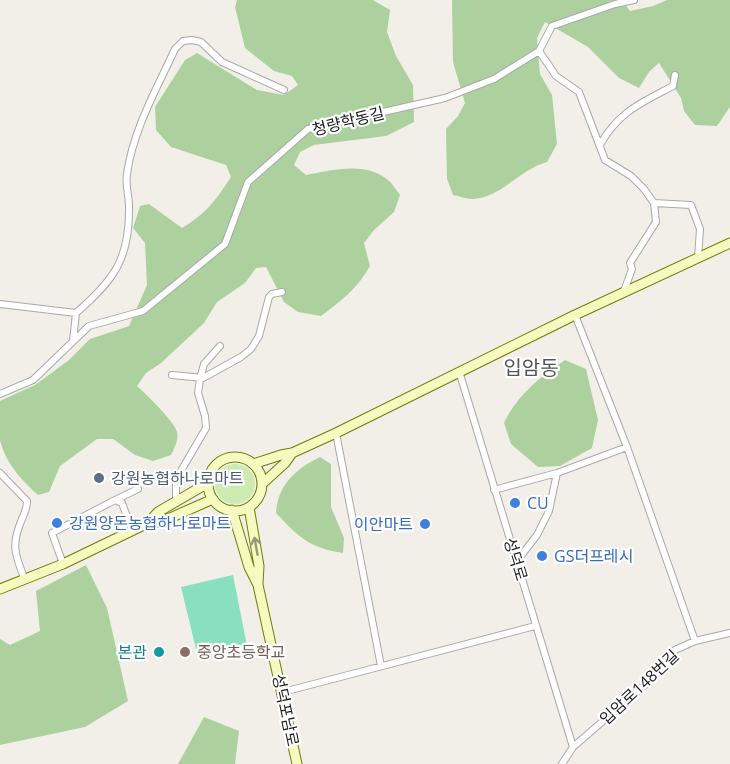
<svg xmlns="http://www.w3.org/2000/svg" width="730" height="764" viewBox="0 0 730 764" font-family="'Open Sans','Noto Sans KR',sans-serif">
	<style>
		.grass { fill: #cdebb0 }
		.forest { fill: #add19e }
		.pitch { fill: #88e0be }
		.lines { fill: none; stroke-linecap: round; stroke-linejoin: round }
		.street-casing { stroke: #a9a9a9; stroke-width: 8 }
		.secondary-casing { stroke: #707d05; stroke-width: 11 }
		.street { stroke: #fff; stroke-width: 6 }
		.secondary { stroke: #f7fabf; stroke-width: 9 }
		.oneway { stroke: #979978 }
		.service-dot { fill: #5c6f8a; stroke: #fff; stroke-width: 2 }
		.shop-dot { fill: #3f7fe0; stroke: #fff; stroke-width: 2 }
		.culture-dot { fill: #0f9aa8; stroke: #fff; stroke-width: 2 }
		.education-dot { fill: #8d6e63; stroke: #fff; stroke-width: 2 }
		.labels { text-anchor: middle; stroke-width: 4.5; stroke-linejoin: round; paint-order: stroke }
		.street-label { font-size: 16px; fill: #222; stroke: #fff }
		.service-label { font-size: 16px; fill: #4e5e75; stroke: #fff; text-anchor: start }
		.shop-label { font-size: 16px; fill: #366cbe; stroke: #fff; text-anchor: start }
		.culture-label { font-size: 16px; fill: #0d838f; stroke: #fff; text-anchor: end }
		.education-label { font-size: 16px; fill: #785e54; stroke: #fff; text-anchor: start }
		.quarter-label { font-size: 20px; fill: #555; stroke: #fff }
	</style>
	<rect width="100%" height="100%" fill="#f2efe9"/>
	<path class="grass" d="M215 484a20 20 0 1 1 40 0a20 20 0 1 1-40 0Z"/>
	<path class="forest" d="M 237,0 L 373,0 L 390,10 L 387,32 L 396,56 L 413,85 L 414,122 L 386,136 L 314,145 L 300,152 L 294,165 L 306,175 C 332,170 365,161 388,180 C 393,184 396,190 400,195 L 394,212 L 374,230 L 364,243 L 370,266 C 358,288 341,301 321,316 L 298,312 L 284,302 L 266,267 L 256,268 L 245,283 L 217,302 L 204,323 L 161,363 L 146,373 L 137,386 C 146,394 175,422 177,432 C 179,441 174,448 171,455 L 153,461 L 135,455 L 113,439 L 97,439 L 60,466 L 49,492 L 38,495 C 22,481 5,462 0,440 C 0,428 0,413 0,401 L 35,385 L 69,360 L 90,339 L 129,326 L 147,285 L 145,243 L 133,228 L 140,206 L 149,204 L 182,228 C 207,213 215,201 231,177 L 226,165 L 171,147 L 156,130 L 155,107 L 185,60 L 197,53 L 257,90 L 284,95 L 298,85 L 292,76 L 274,71 L 245,48 L 235,7 Z
		M 452,0 L 622,0 L 630,11 L 653,6 L 667,0 L 730,0 L 730,107 L 717,126 L 695,125 L 684,111 L 681,98 L 659,63 L 649,72 L 639,88 L 619,78 L 588,47 L 545,22 L 537,38 L 540,74 L 552,95 L 557,144 L 547,162 C 520,169 501,198 472,199 C 466,199 459,196 453,195 L 447,179 L 446,129 L 458,116 L 465,103 L 453,62 Z
		M 565,360 L 586,369 L 598,420 L 592,448 L 560,466 L 538,467 L 511,444 L 504,423 C 517,395 540,377 565,360 Z
		M 320,457 L 331,464 L 331,507 L 344,538 L 343,553 C 309,548 299,537 276,513 C 278,484 296,469 320,457 Z
		M 86,565 L 107,608 L 128,701 L 85,727 L 0,745 L 0,639 L 10,645 L 40,631 L 36,591 Z
		M 204,717 L 239,731 L 235,764 L 178,764 Z"/>
	<path class="pitch" d="M 233,575 L 247,646 L 209,656 L 196,649 L 181,587 Z"/>
	<g class="lines">
		<defs>
			<path id="street" d="M 539,51 L 556,76 L 579,92 L 605,160 L 631,176 L 644,189 L 654,203 L 656,222 L 630,263 L 632,269 L 624,291
				M 600,145 C 618,112 641,103 673,86 L 675,75
				M 654,203 L 691,205 L 700,229 L 698,258
				M 0,304 L 76,313
				M 575,315 L 627,447 L 695,641
				M 73,341 L 76,313 C 114,280 130,259 129,206 C 129,196 125,184 127,174 C 133,130 157,88 175,49 L 183,41 L 192,40 L 201,42 L 222,62 L 284,90
				M 459,371 L 573,747
				M 172,375 L 203,378 L 241,357 L 251,349 L 259,336 L 269,297 L 272,294 L 282,292
				M 0,394 L 33,380 L 89,326 L 143,311 L 225,244 L 248,182 L 308,129 L 445,98 L 494,79 L 539,51 L 552,26 L 615,4 L 634,0
				M 336,433 L 381,666
				M 0,473 L 27,501 C 27,511 23,515 20,524 C 11,547 16,557 25,580
				M 494,490 L 557,473 L 627,447
				M 115,500 L 138,489
				M 176,502 L 176,481 L 178,476 L 206,428 L 205,416 L 198,393 L 200,379 L 204,364 L 220,346
				M 517,561 L 537,535 L 549,511 L 557,473
				M 63,564 L 52,533 L 115,500 L 122,503 L 132,530
				M 283,692 L 535,626
				M 562,764 L 573,747 L 646,684 L 659,664 L 675,650 L 695,641 L 730,633"/>
			<path id="secondary" d="M208 484a27 27 0 1 1 54 0a27 27 0 1 1-54 0Z
				M 253,464 L 281,455 L 292,453 L 336,433 L 575,315 L 730,243
				M 262,484 L 285,463 L 292,453
				M 249,507 L 259,566 L 258,583
				M 232,510 L 249,567 L 258,585 L 297,764
				M 148,523 L 158,512 L 208,483
				M 0,589 L 63,564 L 148,523 L 161,522 L 213,499"/>
		</defs>
		<use href="#street" class="street-casing"/>
		<use href="#secondary" class="secondary-casing"/>
		<use href="#street" class="street"/>
		<use href="#secondary" class="secondary"/>
	</g>
	<defs><path id="oneway-shaft" d="M-6 0H5M1.5-3L5.5 0L1.5 3" fill="none" stroke-width="1.6" stroke-linecap="round" stroke-linejoin="round" transform="scale(1.5)"/></defs>
	<use class="oneway" href="#oneway-shaft" transform="translate(256 546) rotate(-100)"/>
	<circle class="service-dot" cx="99" cy="478" r="6"/>
	<g class="shop-dot">
		<circle cx="515" cy="503" r="6"/>
		<circle cx="57" cy="523" r="6"/>
		<circle cx="425" cy="524" r="6"/>
		<circle cx="542" cy="556" r="6"/>
	</g>
	<circle class="culture-dot" cx="159" cy="652" r="6"/>
	<circle class="education-dot" cx="185" cy="652" r="6"/>
	<g class="labels">
		<g class="street-label">
			<text transform="translate(348 121) rotate(-14)" y="6">청량학동길</text>
			<text transform="translate(516 559) rotate(73)" y="6">성덕로</text>
			<text transform="translate(639 687) rotate(-43)" y="6">입암로148번길</text>
			<text transform="translate(286 710) rotate(78)" y="6">성덕포남로</text>
		</g>
		<g class="service-label">
			<text x="111" y="484">강원농협하나로마트</text>
		</g>
		<g class="shop-label">
			<text x="527" y="509">CU</text>
			<text x="69" y="529">강원양돈농협하나로마트</text>
			<text x="413" y="530" text-anchor="end">이안마트</text>
			<text x="554" y="562">GS더프레시</text>
		</g>
		<g class="culture-label">
			<text x="147" y="658">본관</text>
		</g>
		<g class="education-label">
			<text x="197" y="658">중앙초등학교</text>
		</g>
		<g class="quarter-label">
			<text x="531" y="375">입암동</text>
		</g>
	</g>
</svg>
